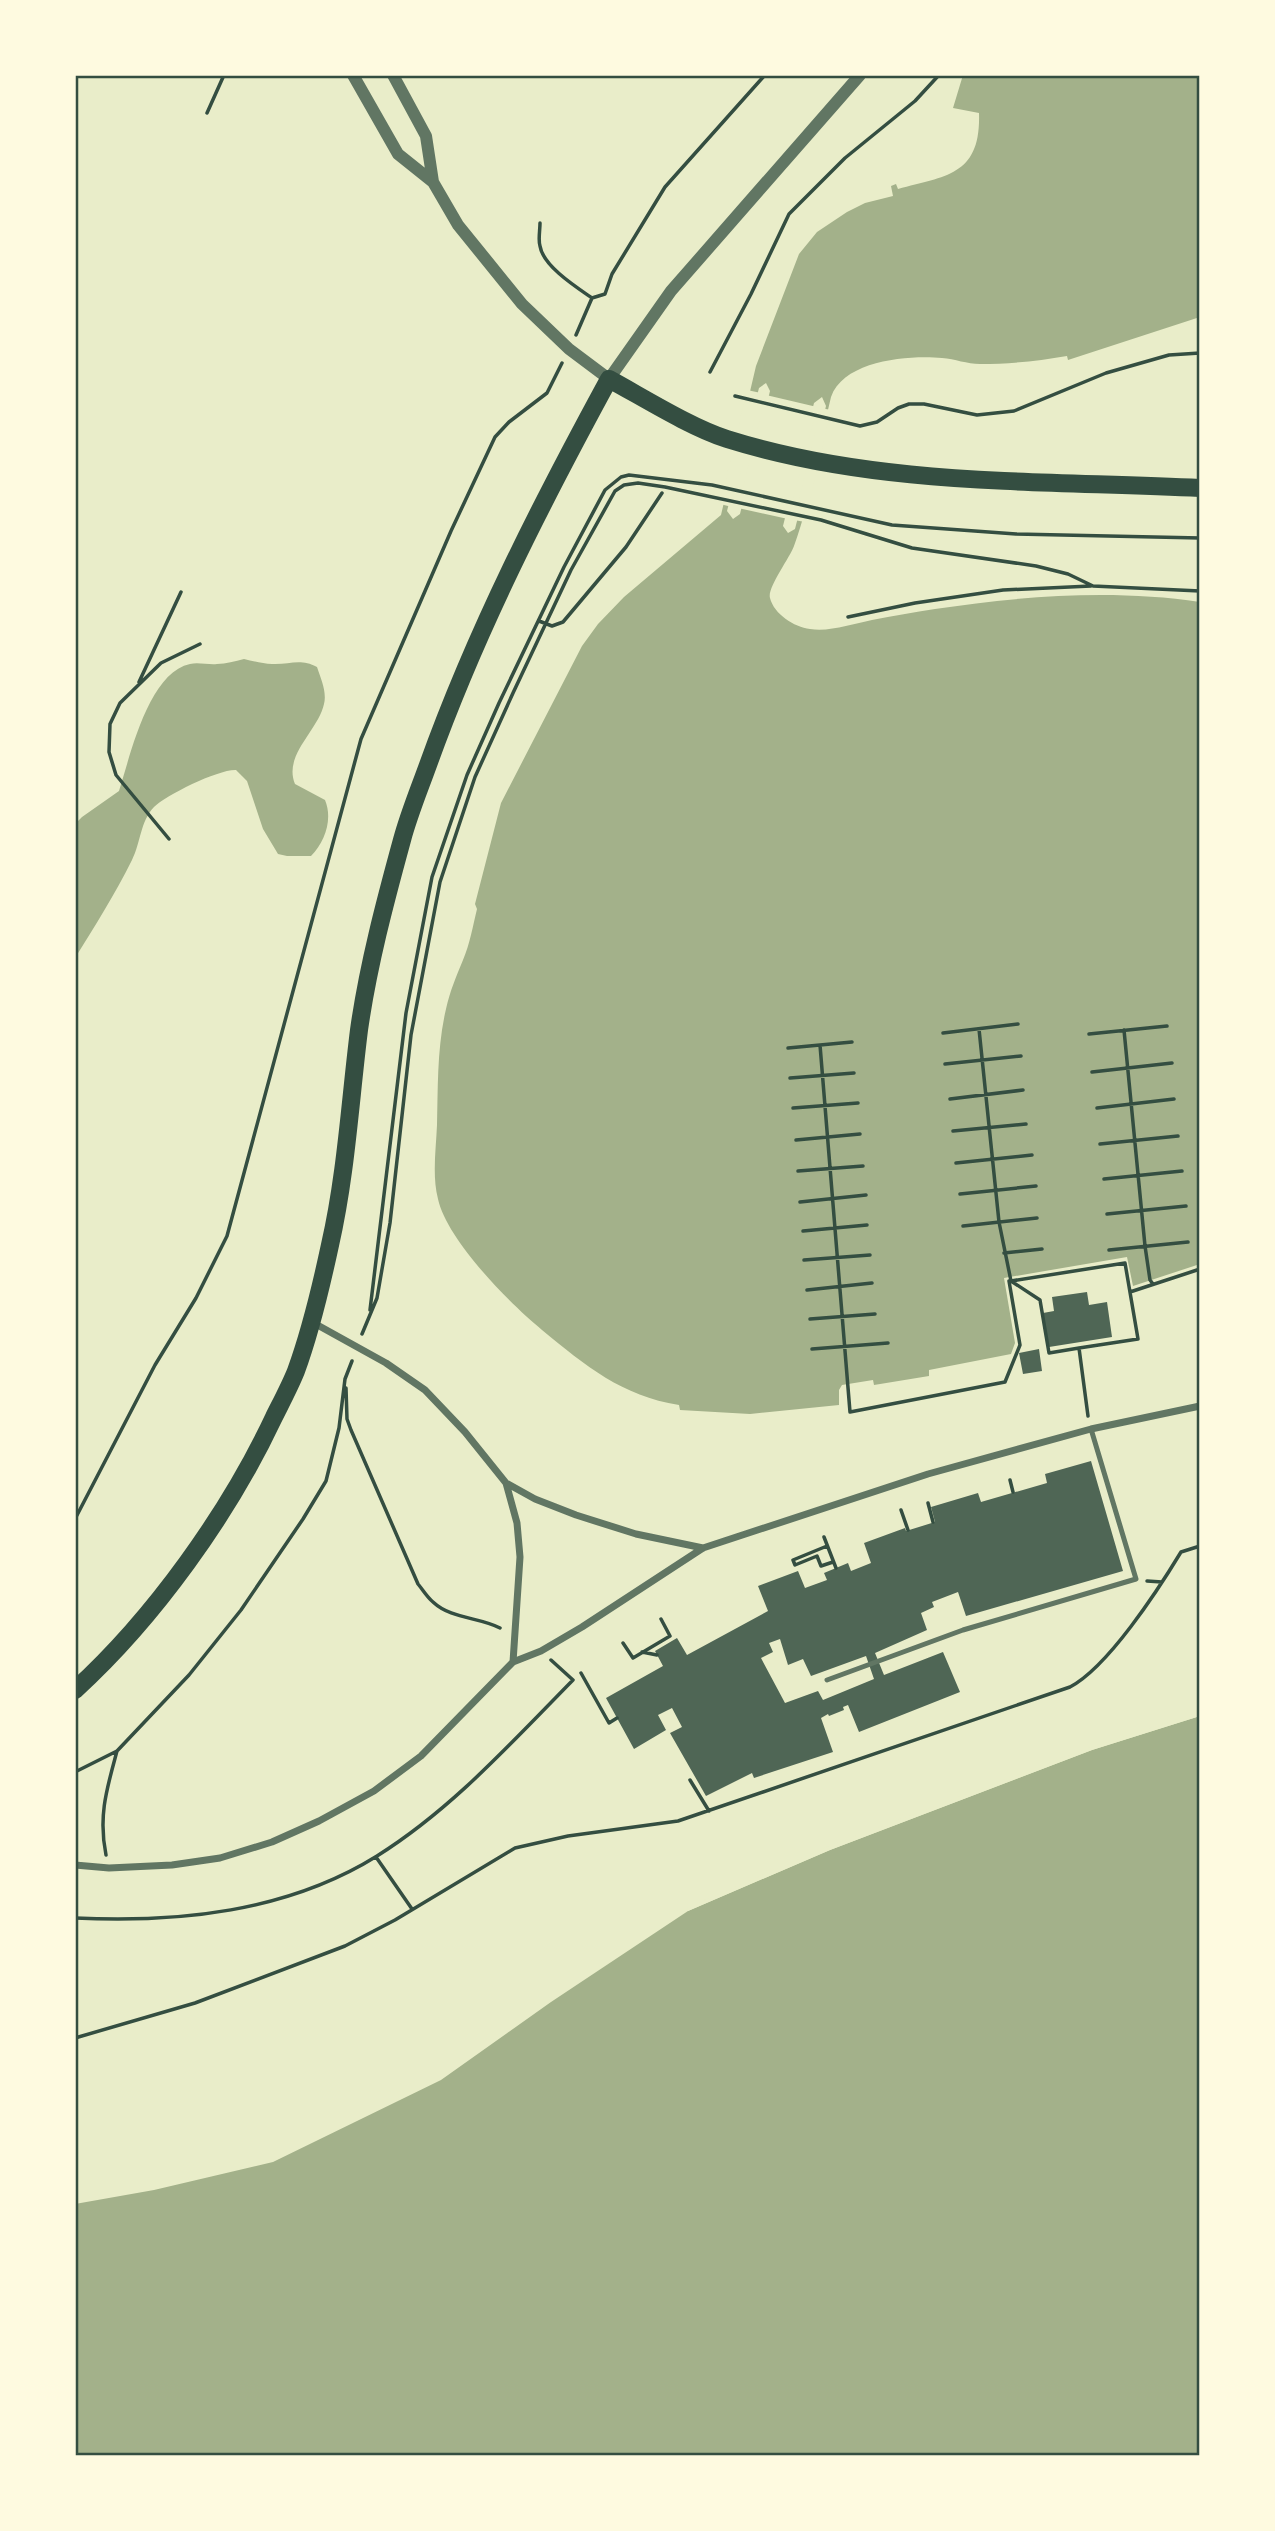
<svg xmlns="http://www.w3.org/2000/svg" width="1275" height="2531" viewBox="0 0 1275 2531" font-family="Karla,sans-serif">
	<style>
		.water { fill: #a3b18a; fill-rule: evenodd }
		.pier { fill: #e9edc9 }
		.building { fill: #4f6655; fill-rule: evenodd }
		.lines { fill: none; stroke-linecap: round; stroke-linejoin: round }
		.path { stroke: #344e41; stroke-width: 3.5 }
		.service { stroke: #617663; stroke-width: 5 }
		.minor { stroke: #617663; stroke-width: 7 }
		.tertiary { stroke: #617663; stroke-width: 12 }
		.primary { stroke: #344e41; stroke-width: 18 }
		.neatline { fill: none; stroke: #344e41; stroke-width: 2.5 }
	</style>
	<rect width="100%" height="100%" fill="#e9edc9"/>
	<path class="water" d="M 963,75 L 1200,75 L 1200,317 L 1068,360 L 1067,356 C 1038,361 1010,364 980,364 C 967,364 955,359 942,358 C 909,355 844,360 831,397 C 819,446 811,499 794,546 C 789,559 767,588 770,598 C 774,614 794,627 810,629 C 830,632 852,624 872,620 C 893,616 914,612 935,609 C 1021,596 1113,589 1200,602 L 1200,1264 L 1133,1286 L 1127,1257 L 1004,1278 L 1015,1343 L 1011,1354 L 929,1370 L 929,1376 L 874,1385 L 873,1380 L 842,1385 L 839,1390 L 839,1405 L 750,1414 L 680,1410 L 679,1405 C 622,1396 586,1366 542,1330 C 510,1304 447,1240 438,1199 C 432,1176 436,1149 437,1125 C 438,1087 437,1047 446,1009 C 450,991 456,977 463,960 C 470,944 473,925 477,909 L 475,904 L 501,803 L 582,646 L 598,624 L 624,597 L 721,515 L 756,366 L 799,254 L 817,232 L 847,212 L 865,203 L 893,196 L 891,186 L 896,184 L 898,189 C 947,176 981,175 979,113 L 953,108 ZM 766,383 L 770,391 L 740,514 L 733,519 L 727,511 L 759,388 ZM 822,397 L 826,406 L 795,529 L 788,533 L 783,526 L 814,403 Z
		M 244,659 C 253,661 263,664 272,664 C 289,665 300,658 317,667 C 321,679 327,692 324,704 C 318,731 283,755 295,784 L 325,800 C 333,819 325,842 311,856 L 287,856 L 278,854 L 263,829 L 247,781 L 236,770 C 219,769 166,795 154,807 C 140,822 141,842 132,860 C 115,894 95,926 75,958 L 75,824 L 82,817 L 119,791 C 130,757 148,673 190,664 C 198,662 209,665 217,664 C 226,664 235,661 244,659 Z
		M 1200,1716 L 1200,2456 L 75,2456 L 75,2204 L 154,2190 L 273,2162 L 441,2080 L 551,2002 L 688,1911 L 830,1850 L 1092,1750 Z"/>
	<path class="pier" d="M 747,390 L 761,393 L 732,507 L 720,504 Z
		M 766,395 L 817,407 L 788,519 L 738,508 Z
		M 821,408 L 831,410 L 805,522 L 794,520 Z
		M 1200,1712 L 1200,1716 L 1092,1750 L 830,1850 L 688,1911 L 686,1908 L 829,1846 L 1091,1747 Z"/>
	<path class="building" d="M 1087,1292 L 1089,1305 L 1107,1302 L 1112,1337 L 1049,1347 L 1043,1313 L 1054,1311 L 1052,1297 Z
		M 1039,1349 L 1042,1371 L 1023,1374 L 1019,1353 Z
		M 1091,1461 L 1123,1571 L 966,1616 L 958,1592 L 932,1602 L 934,1607 L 921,1613 L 927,1630 L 875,1653 L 884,1675 L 943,1652 L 960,1692 L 859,1732 L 848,1705 L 843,1707 L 844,1710 L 829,1716 L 828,1714 L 821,1718 L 833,1752 L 754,1778 L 752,1773 L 706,1796 L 670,1733 L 682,1727 L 672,1708 L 658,1715 L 666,1730 L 634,1749 L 606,1698 L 663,1666 L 655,1651 L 677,1638 L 687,1655 L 768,1611 L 758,1586 L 798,1571 L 805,1588 L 827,1580 L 824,1573 L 848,1563 L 851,1571 L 871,1563 L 864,1543 L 905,1528 L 906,1531 L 935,1522 L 931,1507 L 978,1493 L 981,1502 L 1047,1483 L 1045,1474 ZM 780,1639 L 788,1665 L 803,1659 L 811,1676 L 866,1656 L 874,1679 L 823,1700 L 818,1691 L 785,1703 L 761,1658 L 773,1652 L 769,1643 Z"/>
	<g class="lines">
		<path class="path" d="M 207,113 L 224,75
			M 540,223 C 540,231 538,240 540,246 C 543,266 576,287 592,298
			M 592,298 L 605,294 L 612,274 L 665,187 L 765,75
			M 576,335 L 592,298
			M 710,372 L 751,294 L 789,214 L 845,158 L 915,101 L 939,75
			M 735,396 L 860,426 L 877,422 L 898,408 L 909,404 L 924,404 L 977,415 L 1014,411 L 1106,373 L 1169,355 L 1200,353
			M 848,617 L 915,603 L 1003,590 L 1091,586
			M 539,621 L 552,626 L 563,622 L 626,547 L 662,493
			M 139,682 L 181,592
			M 169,839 L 116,775 L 109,752 L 110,724 L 120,703 L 161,663 L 200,644
			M 1124,1030 L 1145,1246 L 1150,1280 L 1153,1284
			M 943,1033 L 1018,1024
			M 1089,1034 L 1167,1026
			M 820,1045 L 850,1412 L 1005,1382 L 1020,1345 L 1009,1281 L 1011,1281 L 999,1222 L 979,1029
			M 788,1048 L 852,1042
			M 945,1064 L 1021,1056
			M 1092,1072 L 1172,1063
			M 790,1078 L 854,1073
			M 950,1099 L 1023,1090
			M 793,1108 L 858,1103
			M 1097,1108 L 1174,1099
			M 953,1131 L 1026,1124
			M 796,1140 L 860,1134
			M 1100,1144 L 1178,1136
			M 956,1163 L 1032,1155
			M 798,1171 L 863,1166
			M 1104,1179 L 1182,1171
			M 960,1194 L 1036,1186
			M 800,1202 L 866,1195
			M 1107,1214 L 1186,1206
			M 963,1226 L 1037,1218
			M 803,1231 L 867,1225
			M 1109,1250 L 1188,1242
			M 1004,1253 L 1042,1249
			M 804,1260 L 870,1255
			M 807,1290 L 872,1283
			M 1130,1292 L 1200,1269
			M 370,1310 L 406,1013 L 432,877 L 467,775 L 499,703 L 564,567 L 605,490 L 621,477 L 629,475 L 712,485 L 892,525 L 1016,534 L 1200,538
			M 810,1319 L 875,1314
			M 362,1334 L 377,1298 L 390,1223 L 411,1035 L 440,882 L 475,777 L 513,693 L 571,570 L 615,491 L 624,485 L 638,483 L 665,487 L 821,520 L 912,548 L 1036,566 L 1068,574 L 1093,586 L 1200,591
			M 1079,1348 L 1049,1353 L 1040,1300 L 1011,1281 L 1125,1263 L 1138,1339 L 1079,1348 L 1088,1416
			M 812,1349 L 888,1343
			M 346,1388 L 347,1419 L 351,1430 L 418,1584 C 423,1590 427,1597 433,1602 C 451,1619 479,1617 500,1628
			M 1010,1480 L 1013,1492
			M 928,1503 L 933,1522
			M 901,1510 L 908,1530
			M 75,1519 L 155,1365 L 196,1298 L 227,1236 L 361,739 L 451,531 L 495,437 L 509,422 L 547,393 L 562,363
			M 824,1537 L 836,1568
			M 827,1546 L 793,1560 L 795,1565 L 817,1556 L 821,1566 L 833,1562
			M 1147,1581 L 1162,1582
			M 623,1643 L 633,1658 L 670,1636 L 661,1619
			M 642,1652 L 657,1655
			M 581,1673 L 609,1723 L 617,1718
			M 75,1772 L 117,1751 L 189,1675 L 241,1610 L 303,1519 L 326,1481 L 339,1428 L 345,1379 L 352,1361
			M 690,1780 L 709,1811
			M 106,1855 C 98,1816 107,1788 117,1751
			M 376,1857 L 412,1909
			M 75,1918 C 178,1923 287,1912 377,1856 C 452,1809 511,1743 573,1680 L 551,1660
			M 75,2038 L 195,2003 L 345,1946 L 395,1920 L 515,1848 L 568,1836 L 678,1821 L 1070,1687 C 1108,1667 1158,1590 1181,1552 L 1200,1546"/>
		<path class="service" d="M 827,1680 L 963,1630 L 1136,1579 L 1091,1429"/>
		<path class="minor" d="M 312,1322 L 386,1363 L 425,1390 L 465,1432 L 506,1483 L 535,1499 L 576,1515 L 636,1534 L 703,1548
			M 506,1483 L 517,1523 L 520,1557 L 513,1662
			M 75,1865 L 109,1868 L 172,1865 L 220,1858 L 272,1842 L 319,1821 L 374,1791 L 421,1756 L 513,1662 L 541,1651 L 582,1627 L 703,1548 L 928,1474 L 1091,1429 L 1200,1406"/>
		<path class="tertiary" d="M 353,75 L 398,154 L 433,182 L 458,225 L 522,304 L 569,349 L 609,379 L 671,291 L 860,75
			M 393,75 L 426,136 L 433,182"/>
		<path class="primary" d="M 75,1690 C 154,1618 229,1513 274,1417 C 282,1401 290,1386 296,1371 C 311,1330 321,1287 330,1245 C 346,1175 350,1102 359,1030 C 368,966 385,902 402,840 C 409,814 419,790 428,765 C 476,631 541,504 609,379 C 644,398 690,427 727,439 C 880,487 1042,480 1200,488"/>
	</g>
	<rect width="1275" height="2531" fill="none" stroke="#fefae0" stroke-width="154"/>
	<rect x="77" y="77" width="1121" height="2377" class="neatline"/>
</svg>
